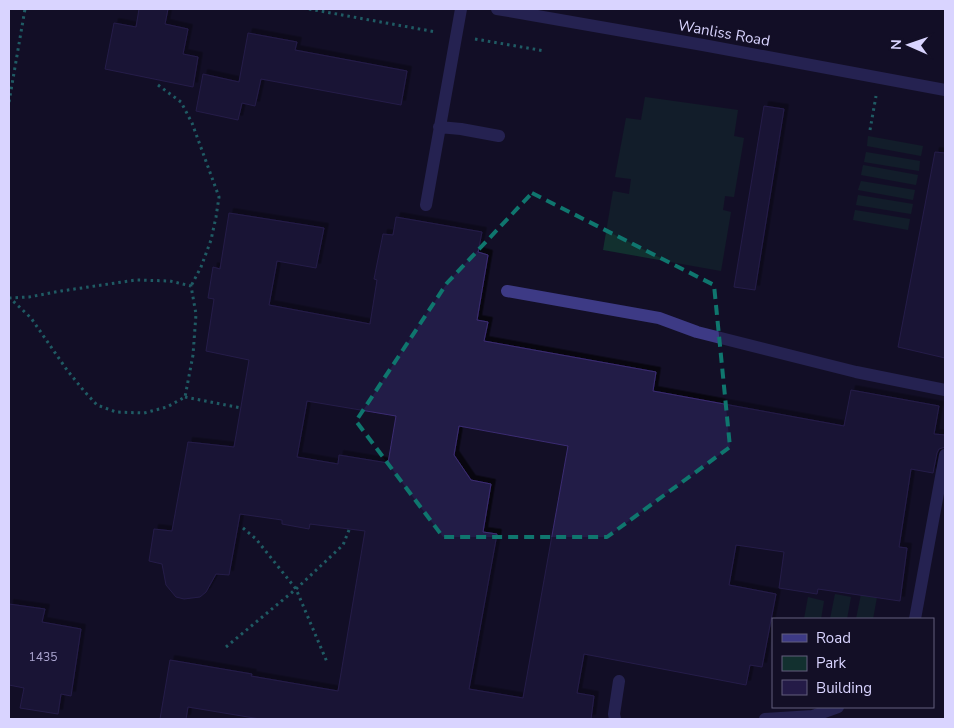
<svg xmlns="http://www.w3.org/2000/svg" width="954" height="728" viewBox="0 0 954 728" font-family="'Nunito Sans',sans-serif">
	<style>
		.green { fill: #12302f }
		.building { fill: #241b47; stroke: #3b2d73; fill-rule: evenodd; filter: url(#shadow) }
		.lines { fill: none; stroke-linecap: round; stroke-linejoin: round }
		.path { stroke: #2fb8b0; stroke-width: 3; stroke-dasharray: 2.5 4; stroke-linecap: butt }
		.service { stroke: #3d3a85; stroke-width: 12 }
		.minor { stroke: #3d3a85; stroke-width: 12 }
		.marked { fill: none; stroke: #0f766e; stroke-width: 4; stroke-dasharray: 10 6; stroke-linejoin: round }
		.labels { text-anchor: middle; stroke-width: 4; stroke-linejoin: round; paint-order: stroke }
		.number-label { font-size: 12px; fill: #aca6d1 }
		.street-label { font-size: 15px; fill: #d9d4ff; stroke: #130f26 }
	</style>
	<defs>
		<filter id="shadow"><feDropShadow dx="4.5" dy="-4.5" stdDeviation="0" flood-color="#0009"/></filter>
	</defs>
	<rect width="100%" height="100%" fill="#130f26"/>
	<path class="green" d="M 645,97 L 738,110 L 734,136 L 744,138 L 734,197 L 725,196 L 723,210 L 731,212 L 721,271 L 603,250 L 613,191 L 629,194 L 631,179 L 615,177 L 626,118 L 641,120 Z
		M 868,136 L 923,146 L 921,156 L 867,146 Z
		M 866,152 L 920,161 L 919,171 L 864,162 Z
		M 863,165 L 918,175 L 916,185 L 861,175 Z
		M 861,181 L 915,190 L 913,200 L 858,190 Z
		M 858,195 L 913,204 L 911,214 L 856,205 Z
		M 855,210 L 910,219 L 908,230 L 853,220 Z
		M 835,594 L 851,597 L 847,619 L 830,619 Z
		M 861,594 L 877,597 L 873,619 L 856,619 Z
		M 808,597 L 824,601 L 821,619 L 804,619 Z"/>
	<path class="building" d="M 139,9 L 168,9 L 165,24 L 188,29 L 183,54 L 198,57 L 193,87 L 105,69 L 114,23 L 136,27 Z
		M 248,33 L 297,42 L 295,50 L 407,71 L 401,105 L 261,79 L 255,106 L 242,103 L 238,120 L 196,111 L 203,74 L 239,82 Z
		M 764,106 L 784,109 L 755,290 L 734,287 Z
		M 935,152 L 945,153 L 945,358 L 898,347 Z
		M 229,213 L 324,228 L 316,268 L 277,261 L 269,305 L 370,324 L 377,280 L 374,279 L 383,234 L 393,235 L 396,217 L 482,232 L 478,252 L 488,255 L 477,320 L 488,322 L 484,341 L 656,372 L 653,391 L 844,426 L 851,390 L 939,406 L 934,434 L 945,435 L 945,447 L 939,449 L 937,453 L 933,473 L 911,469 L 899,547 L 907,548 L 900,601 L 818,589 L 817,594 L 779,588 L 784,552 L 736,545 L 729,585 L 776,594 L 762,667 L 750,665 L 746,685 L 584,654 L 577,693 L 594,696 L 591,719 L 260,719 L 188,707 L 186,719 L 160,719 L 170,660 L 252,674 L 251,676 L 338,691 L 365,531 L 310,524 L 309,529 L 282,524 L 282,520 L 240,514 L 229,575 L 216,574 L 206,592 L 200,597 L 184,599 L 176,597 L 166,585 L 162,564 L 149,561 L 154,529 L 172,531 L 188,442 L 234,447 L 249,360 L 206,351 L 214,299 L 208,298 L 213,267 L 220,269 ZM 307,401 L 396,416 L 388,463 L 339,455 L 338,464 L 297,457 ZM 459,426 L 568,446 L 523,698 L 469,689 L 497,534 L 483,532 L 491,484 L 471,480 L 454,455 Z
		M 9,604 L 45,609 L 42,622 L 81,629 L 71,696 L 61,694 L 58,714 L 20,708 L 24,688 L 9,685 Z"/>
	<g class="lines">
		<path class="path" d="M 309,9 L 436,32
			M 475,39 L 545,51
			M 158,85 L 181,102 L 192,123 L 219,197 L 216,217 L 211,240 L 201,267 L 191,286
			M 9,102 L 25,9
			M 870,130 L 876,96
			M 9,298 L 29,297 L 61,291 L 136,280 L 170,281 L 191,286 L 196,314 L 193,355 L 185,397 L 167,407 L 144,413 L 116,412 L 97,405 L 84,391 L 67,370 L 31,318 L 11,299
			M 185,397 L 241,408
			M 243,528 L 256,539 L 296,589 L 327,662
			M 226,647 L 296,589 L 343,545 L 349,530"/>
		<path class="service" d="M 439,127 L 461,129 L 499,136
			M 426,205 L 461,9
			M 507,291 L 659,318 L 697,332 L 856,372 L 945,390
			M 915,619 L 945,455
			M 615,719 L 614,714 L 619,681
			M 765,719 L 813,716 L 838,707"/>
		<path class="minor" d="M 497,9 L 703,45 L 945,90"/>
	</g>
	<path d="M0 0H954V728H0ZM 532,193 L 714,285 L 730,447 L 607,537 L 443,537 L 356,421 L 447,283 Z" fill="#130f26" fill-opacity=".55" fill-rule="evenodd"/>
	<path class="marked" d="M 532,193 L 714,285 L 730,447 L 607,537 L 443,537 L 356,421 L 447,283 Z"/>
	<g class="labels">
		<g class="number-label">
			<text x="43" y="661">1435</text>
		</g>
		<g class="street-label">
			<text transform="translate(724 33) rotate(10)" y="5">Wanliss Road</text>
		</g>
	</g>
	<rect width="954" height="728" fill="none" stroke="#d9d4ff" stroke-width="20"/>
	<rect x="772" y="618" width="162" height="90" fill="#130f26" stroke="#625e7d"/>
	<rect x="782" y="634" width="25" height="8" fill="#3d3a85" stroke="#625e7d"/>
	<text x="816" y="643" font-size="15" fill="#d9d4ff">Road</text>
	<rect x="782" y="656" width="25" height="15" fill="#12302f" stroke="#625e7d"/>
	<text x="816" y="668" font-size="15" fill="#d9d4ff">Park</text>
	<rect x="782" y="680" width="25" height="15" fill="#241b47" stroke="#625e7d"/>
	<text x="816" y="693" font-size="15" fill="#d9d4ff">Building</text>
	<g transform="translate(909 45) rotate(272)" stroke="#130f26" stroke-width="4" paint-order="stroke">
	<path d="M0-4L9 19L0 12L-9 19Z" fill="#d9d4ff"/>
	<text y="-8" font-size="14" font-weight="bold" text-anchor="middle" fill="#d9d4ff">N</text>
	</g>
</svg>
